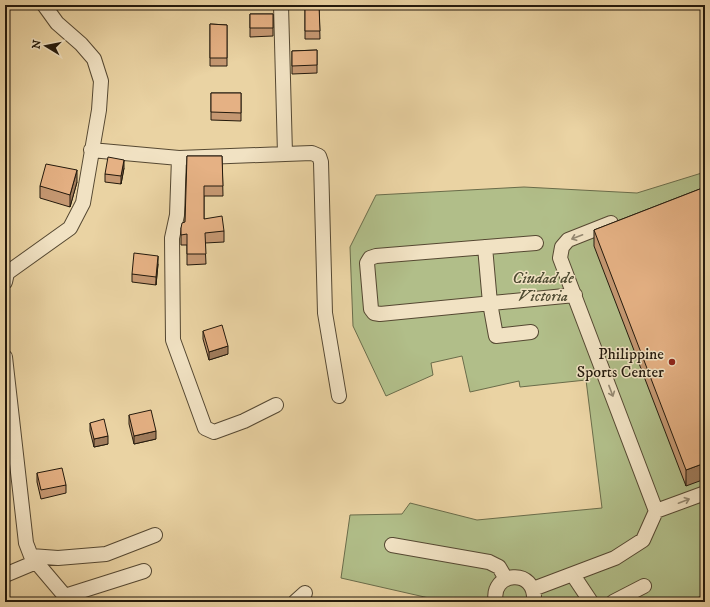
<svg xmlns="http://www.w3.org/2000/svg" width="710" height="607" viewBox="0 0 710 607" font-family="'IM FELL DW Pica',serif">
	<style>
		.green { fill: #b1be89; stroke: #6a6c4a }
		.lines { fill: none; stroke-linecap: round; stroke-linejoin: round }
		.minor-casing { stroke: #554832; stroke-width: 16 }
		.minor { stroke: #f1e2c3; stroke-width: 14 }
		.wall { fill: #c59872; stroke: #23190c }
		.shaded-wall { fill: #a07c5c; stroke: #23190c }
		.building { fill: #e5b184; stroke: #23190c }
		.oneway { stroke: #948871 }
		.poi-dot { fill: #8f2418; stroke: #f1e2c3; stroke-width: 1.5 }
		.labels { text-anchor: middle; stroke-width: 3; stroke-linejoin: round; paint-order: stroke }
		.park-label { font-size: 16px; font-style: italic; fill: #4e4b32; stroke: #f1e2c3 }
		.poi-label { font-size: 16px; fill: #23190c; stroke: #f1e2c3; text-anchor: end }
	</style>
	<rect width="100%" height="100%" fill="#ead3a3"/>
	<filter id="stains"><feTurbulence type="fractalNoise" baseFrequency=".005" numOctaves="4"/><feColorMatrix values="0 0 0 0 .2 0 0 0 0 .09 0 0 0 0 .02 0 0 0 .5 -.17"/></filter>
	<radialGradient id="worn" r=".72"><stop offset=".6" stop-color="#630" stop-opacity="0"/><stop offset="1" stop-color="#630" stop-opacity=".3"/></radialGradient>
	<path class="green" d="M 705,172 L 705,594 L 689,602 L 429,602 L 429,598 L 341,578 L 350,515 L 402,514 L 410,503 L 477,520 L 602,508 L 586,380 L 520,387 L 519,381 L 470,392 L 462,356 L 431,363 L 433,375 L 386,396 L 353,326 L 350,247 L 376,195 L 524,187 L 637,193 Z"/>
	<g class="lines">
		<defs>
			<path id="minor" d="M 281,5 L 285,154
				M 91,150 L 179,158 L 285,154 L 312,153 L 319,156 L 321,162 L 325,313 L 339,396
				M 179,158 L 177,215 L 172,238 L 173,340 L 205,428 L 214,432 L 244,421 L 276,405
				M 611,223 L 568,240 L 562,247 L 560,258 L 656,511 L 705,493
				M 536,243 L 376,256 L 370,258 L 367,263 L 371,309 L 374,313 L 380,314 L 575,295
				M 485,247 L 490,303 L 496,336 L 531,332
				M 5,282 L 7,273 L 70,228 L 83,203 L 99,110 L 101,81 L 94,59 L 81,44 L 57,23 L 44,5
				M 5,357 L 26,543 L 31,556 L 70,602
				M 392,545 L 489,562 L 499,567 L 506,579
				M 31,556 L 58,558 L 106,554 L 155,535
				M 5,575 L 36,562
				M 573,575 L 591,602
				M 533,589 L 615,558 L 643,540 L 656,511
				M 65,596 L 144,571
				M 295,602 L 305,593
				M 496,602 C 489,572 537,566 534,602
				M 613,602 L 644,586"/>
		</defs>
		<use href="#minor" class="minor-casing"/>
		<use href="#minor" class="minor"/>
	</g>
	<path class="wall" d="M 289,5 L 319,5 L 320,39 L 305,39 L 305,8 L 290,9 Z
		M 250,14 L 273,14 L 273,36 L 250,37 Z
		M 210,24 L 227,25 L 227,66 L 210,66 Z
		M 317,50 L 317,73 L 292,74 L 292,51 Z
		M 211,93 L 241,93 L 241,121 L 211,120 Z
		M 187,156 L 222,156 L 223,196 L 204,196 L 204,219 L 224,231 L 224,242 L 205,243 L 206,264 L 187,265 L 187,245 L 181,245 L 181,228 L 185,222 Z
		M 124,168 L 121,184 L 105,182 L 105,174 Z
		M 77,182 L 70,207 L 40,198 L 40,186 Z
		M 705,187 L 686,486 L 594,246 L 594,230 Z
		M 158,264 L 156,285 L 132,282 L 132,274 Z
		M 203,331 L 228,354 L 209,360 L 203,339 Z
		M 129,415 L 156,439 L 134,444 L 129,424 Z
		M 90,423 L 108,444 L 94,447 L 90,431 Z
		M 37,473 L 66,485 L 66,493 L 41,499 L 37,482 Z"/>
	<path class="shaded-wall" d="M 124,160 L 124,168 L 121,184 L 121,176 Z
		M 77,170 L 77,182 L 70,207 L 70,195 Z
		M 158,256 L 158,264 L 156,285 L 156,277 Z
		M 228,346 L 228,354 L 209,360 L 209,352 Z
		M 156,431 L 156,439 L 134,444 L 134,436 Z
		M 108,436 L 108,444 L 94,447 L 94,439 Z
		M 705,463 L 705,479 L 686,486 L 686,470 Z"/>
	<path class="building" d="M 305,5 L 319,5 L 320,31 L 305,31 Z
		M 250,14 L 273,14 L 273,28 L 250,28 Z
		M 210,24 L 227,25 L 227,58 L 210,58 Z
		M 317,50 L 317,65 L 292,66 L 292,51 Z
		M 211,93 L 241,93 L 241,113 L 211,112 Z
		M 187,156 L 222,156 L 223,186 L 204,186 L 204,219 L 222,216 L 224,231 L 205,233 L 206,254 L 187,254 L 187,234 L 181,235 L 181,228 L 182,223 L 185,222 Z
		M 108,157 L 124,160 L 121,176 L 105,174 Z
		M 46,164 L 77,170 L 70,195 L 40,186 Z
		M 705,187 L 705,463 L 686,470 L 594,230 Z
		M 134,253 L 158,256 L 156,277 L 132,274 Z
		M 222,325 L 228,346 L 209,352 L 203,331 Z
		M 151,410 L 156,431 L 134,436 L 129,415 Z
		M 104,419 L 108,436 L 94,439 L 90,423 Z
		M 62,468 L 66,485 L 41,490 L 37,473 Z"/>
	<defs><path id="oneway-shaft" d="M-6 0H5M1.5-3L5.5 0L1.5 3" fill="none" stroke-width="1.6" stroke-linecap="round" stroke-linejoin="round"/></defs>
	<g class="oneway">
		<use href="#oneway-shaft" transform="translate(577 237) rotate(159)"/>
		<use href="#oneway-shaft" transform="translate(611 391) rotate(69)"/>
		<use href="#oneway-shaft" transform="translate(684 501) rotate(-21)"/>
	</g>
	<circle class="poi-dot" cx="672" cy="362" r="4"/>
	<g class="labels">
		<g class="park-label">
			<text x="543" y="283">Ciudad de<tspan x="543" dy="18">Victoria</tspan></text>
		</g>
		<g class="poi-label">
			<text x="664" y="359">Philippine<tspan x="664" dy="18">Sports Center</tspan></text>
		</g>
	</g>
	<rect width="710" height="607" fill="none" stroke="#ead3a3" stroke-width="20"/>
	<rect x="6" y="6" width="698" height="595" fill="none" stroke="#23190c" stroke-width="2"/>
	<rect x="10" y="10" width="690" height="587" fill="none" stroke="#23190c"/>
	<g transform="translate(46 46) rotate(280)" stroke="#f1e2c3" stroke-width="3" paint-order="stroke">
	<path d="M0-3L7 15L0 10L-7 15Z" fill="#23190c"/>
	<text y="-6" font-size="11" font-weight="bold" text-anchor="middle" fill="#23190c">N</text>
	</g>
	<rect width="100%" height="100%" filter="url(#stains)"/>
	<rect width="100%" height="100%" fill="url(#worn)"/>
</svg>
